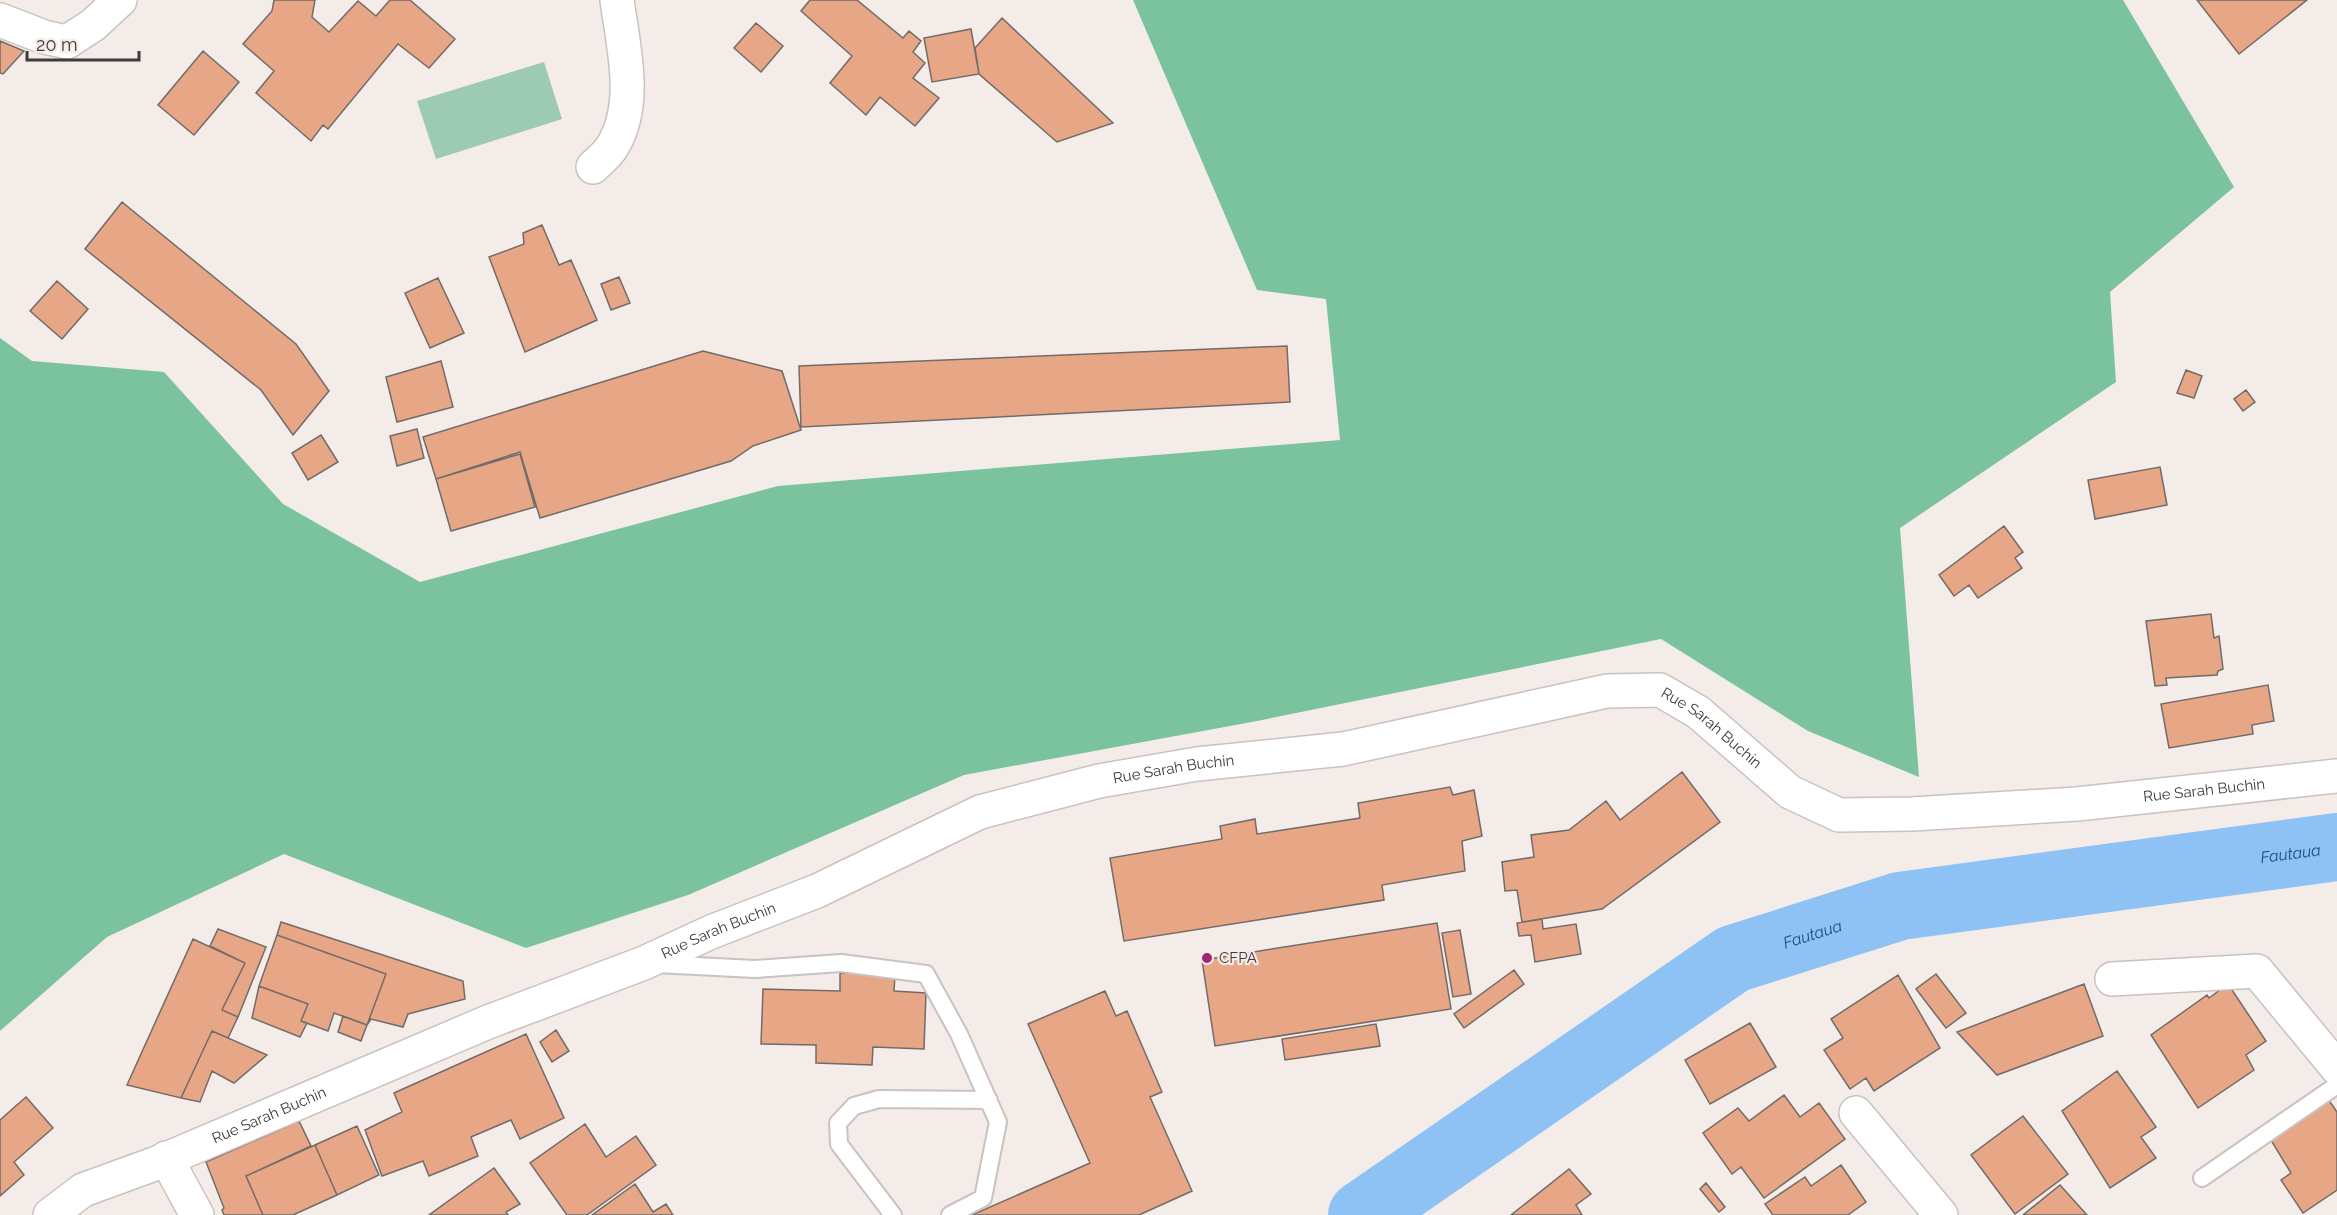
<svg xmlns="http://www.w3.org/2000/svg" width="2337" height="1215" viewBox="0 0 2337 1215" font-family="Raleway,sans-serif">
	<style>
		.green { fill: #9dcab2 }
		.forest { fill: #7bc29e }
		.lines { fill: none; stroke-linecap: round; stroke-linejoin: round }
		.river { stroke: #8ec2f4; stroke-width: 68 }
		.building { fill: #e7a686; stroke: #726b68; stroke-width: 1.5 }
		.service-casing { stroke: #cac2be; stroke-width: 20 }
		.minor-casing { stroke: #cac2be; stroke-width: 36 }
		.service { stroke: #fff; stroke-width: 16 }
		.minor { stroke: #fff; stroke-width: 33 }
		.poi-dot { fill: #a42576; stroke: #f4ece8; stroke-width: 2 }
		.labels { text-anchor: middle; stroke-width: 4.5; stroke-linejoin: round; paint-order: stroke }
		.street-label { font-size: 15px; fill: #3e3b39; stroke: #f4ece8 }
		.poi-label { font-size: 15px; fill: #3e3b39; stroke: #f4ece8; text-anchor: start }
		.water-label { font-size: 16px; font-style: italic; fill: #174f7d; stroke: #f4ece8 }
	</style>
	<rect width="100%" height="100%" fill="#f4ece8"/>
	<path class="green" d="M 544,62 L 562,119 L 436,159 L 417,101 Z"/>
	<path class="forest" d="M 1133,0 L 2123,0 L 2234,187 L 2110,292 L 2116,382 L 1900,528 L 1919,777 L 1808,731 L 1661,639 L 1257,721 L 964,775 L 688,895 L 526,948 L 284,854 L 107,937 L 0,1031 L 0,338 L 32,361 L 164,372 L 283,504 L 420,582 L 778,486 L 1340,440 L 1326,299 L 1257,290 Z"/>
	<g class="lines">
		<path class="river" id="s1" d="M 1362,1215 L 1733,959 L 1900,906 L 2337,847"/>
	</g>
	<path class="building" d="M 274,0 L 315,0 L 312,17 L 329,32 L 358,1 L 376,16 L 390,0 L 410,0 L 455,39 L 429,68 L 398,44 L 328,129 L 323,125 L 311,141 L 256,93 L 274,71 L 243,44 L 272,11 Z
		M 810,0 L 857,0 L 903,38 L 909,31 L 921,41 L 913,52 L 925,63 L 913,78 L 939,98 L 915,126 L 880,97 L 866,115 L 830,83 L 852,56 L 801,11 Z
		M 2197,0 L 2307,0 L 2239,54 Z
		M 1002,18 L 1113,123 L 1057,142 L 979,74 L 975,48 Z
		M 756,23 L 783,46 L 761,72 L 734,48 Z
		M 971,29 L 979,74 L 932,82 L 924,38 Z
		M 0,41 L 24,51 L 3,74 L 0,73 Z
		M 203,51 L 239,82 L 194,135 L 158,105 Z
		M 122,202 L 296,344 L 329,391 L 293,435 L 261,390 L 85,249 Z
		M 542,225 L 559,265 L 571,260 L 597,320 L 525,352 L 489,257 L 524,244 L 523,233 Z
		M 619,277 L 630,303 L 611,310 L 601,284 Z
		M 438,278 L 464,333 L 430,348 L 405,293 Z
		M 57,281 L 88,309 L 62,339 L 30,311 Z
		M 1287,346 L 1290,402 L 801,427 L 799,366 Z
		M 703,351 L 782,371 L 801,430 L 753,446 L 731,461 L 540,518 L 520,452 L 436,479 L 423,437 Z
		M 441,361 L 453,407 L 397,422 L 386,377 Z
		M 2186,370 L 2202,376 L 2194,398 L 2177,393 Z
		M 2246,390 L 2255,402 L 2243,411 L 2234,399 Z
		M 417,429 L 424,458 L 397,466 L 390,436 Z
		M 321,435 L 338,462 L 308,480 L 292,453 Z
		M 520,454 L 535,507 L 451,531 L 436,479 Z
		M 2160,467 L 2167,505 L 2095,519 L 2088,480 Z
		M 2004,526 L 2023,552 L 2015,558 L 2022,568 L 1978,598 L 1969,585 L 1954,596 L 1939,575 Z
		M 2211,614 L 2214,638 L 2219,636 L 2223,669 L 2218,671 L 2217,675 L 2166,678 L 2167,685 L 2155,686 L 2146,621 Z
		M 2268,685 L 2274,721 L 2252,725 L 2253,734 L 2169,748 L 2161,704 Z
		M 1682,772 L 1720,822 L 1602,909 L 1522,922 L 1517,890 L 1505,891 L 1502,862 L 1534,857 L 1531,835 L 1569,830 L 1606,801 L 1620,820 Z
		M 1450,787 L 1453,795 L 1474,790 L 1482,836 L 1462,841 L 1465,871 L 1382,885 L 1384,900 L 1124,941 L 1110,858 L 1222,839 L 1220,826 L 1255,819 L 1257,834 L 1360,818 L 1358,803 Z
		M 1542,919 L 1543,929 L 1576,924 L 1581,954 L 1535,962 L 1531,935 L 1519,936 L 1517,923 Z
		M 281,922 L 463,981 L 465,999 L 408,1014 L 403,1027 L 371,1019 L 367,1025 L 386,974 L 277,935 Z
		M 1437,923 L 1451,1009 L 1215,1046 L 1202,960 Z
		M 218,929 L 266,947 L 238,1017 L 222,1010 L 245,963 L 210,946 Z
		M 1460,930 L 1471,994 L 1453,997 L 1442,933 Z
		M 277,935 L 386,974 L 367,1025 L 334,1013 L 328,1031 L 301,1021 L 308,1004 L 259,986 Z
		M 193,939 L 245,963 L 222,1010 L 238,1017 L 228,1038 L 212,1031 L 181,1098 L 127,1085 Z
		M 1514,970 L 1524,984 L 1464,1028 L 1454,1014 Z
		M 840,973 L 895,974 L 894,991 L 926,993 L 924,1049 L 873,1047 L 872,1065 L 816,1063 L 816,1045 L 761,1044 L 763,989 L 840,991 Z
		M 1936,974 L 1966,1013 L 1946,1028 L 1916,989 Z
		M 1898,975 L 1940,1048 L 1874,1091 L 1866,1078 L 1850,1089 L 1824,1050 L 1843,1038 L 1831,1019 Z
		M 2084,984 L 2103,1036 L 1997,1075 L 1957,1032 Z
		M 2228,984 L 2266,1041 L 2246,1055 L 2254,1070 L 2198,1108 L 2151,1035 L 2207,995 L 2209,998 Z
		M 259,986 L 308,1004 L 301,1021 L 307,1023 L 300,1037 L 252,1018 Z
		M 1105,991 L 1116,1016 L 1127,1011 L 1162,1092 L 1150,1097 L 1192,1191 L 1139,1215 L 972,1215 L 1090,1163 L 1028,1024 Z
		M 343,1016 L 367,1025 L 361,1041 L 338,1032 Z
		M 1750,1023 L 1776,1067 L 1710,1104 L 1685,1060 Z
		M 1376,1024 L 1380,1046 L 1285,1060 L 1282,1039 Z
		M 556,1030 L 569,1051 L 552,1062 L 540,1042 Z
		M 212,1031 L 267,1055 L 234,1083 L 212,1071 L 200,1102 L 181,1098 Z
		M 526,1034 L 564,1118 L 520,1139 L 511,1120 L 471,1137 L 478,1156 L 429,1176 L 423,1161 L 382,1176 L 365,1130 L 402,1112 L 394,1093 Z
		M 2117,1071 L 2156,1127 L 2141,1137 L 2156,1158 L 2110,1188 L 2062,1111 Z
		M 2324,1093 L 2337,1112 L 2337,1190 L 2303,1213 L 2281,1180 L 2291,1173 L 2266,1132 Z
		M 1784,1095 L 1800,1117 L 1819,1103 L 1845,1139 L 1764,1198 L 1741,1167 L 1732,1174 L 1703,1133 L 1738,1108 L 1749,1121 Z
		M 26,1097 L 53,1128 L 14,1162 L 24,1175 L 0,1196 L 0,1120 Z
		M 2023,1116 L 2068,1174 L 2015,1214 L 1971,1155 Z
		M 299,1121 L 311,1146 L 246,1176 L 263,1215 L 224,1215 L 222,1210 L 224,1208 L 206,1162 Z
		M 585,1124 L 606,1157 L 636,1136 L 656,1165 L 587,1215 L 567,1215 L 530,1163 Z
		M 357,1126 L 379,1175 L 337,1195 L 315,1145 Z
		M 315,1145 L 337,1195 L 293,1215 L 263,1215 L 246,1176 Z
		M 1841,1165 L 1866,1202 L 1848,1215 L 1773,1215 L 1765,1204 L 1805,1177 L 1811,1186 Z
		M 494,1168 L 520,1204 L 506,1212 L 508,1215 L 429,1215 Z
		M 1569,1169 L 1591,1194 L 1576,1205 L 1582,1215 L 1511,1215 Z
		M 1706,1183 L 1725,1207 L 1719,1212 L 1700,1189 Z
		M 635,1184 L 653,1212 L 666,1204 L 673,1215 L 592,1215 Z
		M 2060,1185 L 2087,1215 L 2023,1215 Z"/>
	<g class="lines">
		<defs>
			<path id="service" d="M 656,964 L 755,969 L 841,963 L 926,974 L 959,1034 L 998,1122 L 983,1198 L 950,1215
				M 2202,1178 L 2337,1085
				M 893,1215 L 839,1144 L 838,1123 L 854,1106 L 879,1099 L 989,1100"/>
			<g id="minor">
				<path d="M 0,20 L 44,37 L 67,42 L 93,25 L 120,0"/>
				<path d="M 593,167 C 599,161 608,154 612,147 C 639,104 623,46 617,0"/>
				<path d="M 2112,979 L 2257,971 L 2337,1068"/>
				<path d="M 1856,1113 L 1941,1215"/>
				<path d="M 166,1158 L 197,1215"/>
				<path id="s2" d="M 50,1215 L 83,1190 L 157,1163 L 488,1022 L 644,963 L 711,932 L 817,891 L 980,812 L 1099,781 L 1197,764 L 1343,749 L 1607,691 L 1660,690 L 1698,712 L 1790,792 L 1839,815 L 1912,814 L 2077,804 L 2337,776"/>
			</g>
		</defs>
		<use href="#service" class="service-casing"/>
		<use href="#minor" class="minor-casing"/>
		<use href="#service" class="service"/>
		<use href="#minor" class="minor"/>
	</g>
	<circle class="poi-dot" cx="1207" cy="958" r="6"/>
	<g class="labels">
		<g class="street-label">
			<text dy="5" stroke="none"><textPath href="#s2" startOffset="1772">Rue Sarah Buchin</textPath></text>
			<text dy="5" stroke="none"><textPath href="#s2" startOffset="1214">Rue Sarah Buchin</textPath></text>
			<text dy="5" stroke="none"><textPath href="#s2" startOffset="2294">Rue Sarah Buchin</textPath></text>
			<text dy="5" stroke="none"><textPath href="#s2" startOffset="728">Rue Sarah Buchin</textPath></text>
			<text dy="5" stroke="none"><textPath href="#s2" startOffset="242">Rue Sarah Buchin</textPath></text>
		</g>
		<g class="poi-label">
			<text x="1219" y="963">CFPA</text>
		</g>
		<g class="water-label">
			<text dy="6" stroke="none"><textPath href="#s1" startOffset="1020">Fautaua</textPath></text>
			<text dy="6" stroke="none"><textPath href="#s1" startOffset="534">Fautaua</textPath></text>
		</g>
	</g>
	<path d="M27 51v9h112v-9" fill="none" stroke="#3e3b39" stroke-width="3"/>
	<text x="36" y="51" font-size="18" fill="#3e3b39" stroke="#f4ece8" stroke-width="4.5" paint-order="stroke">20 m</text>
</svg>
